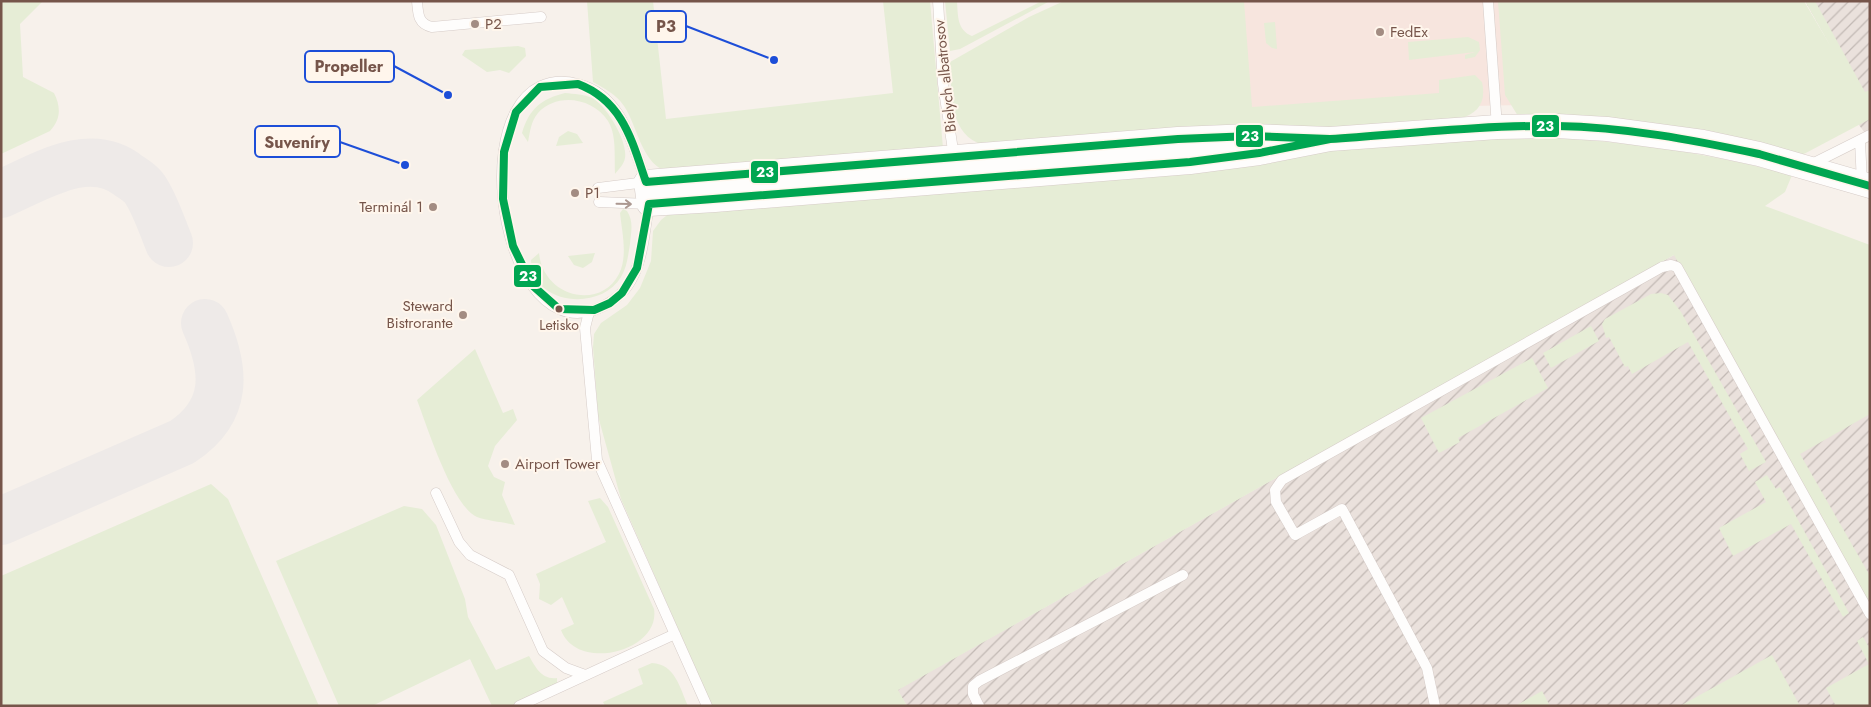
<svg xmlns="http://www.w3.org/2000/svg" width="1871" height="707" viewBox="0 0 1871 707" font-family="Jost,sans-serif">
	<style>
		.commercial { fill: #f7e5de }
		.industrial { fill: url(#industrial-furrows) }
		.grass { fill: #e6edd6 }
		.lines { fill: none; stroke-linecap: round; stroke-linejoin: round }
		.taxiway { stroke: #eeeae8; stroke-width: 48 }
		.service-casing { stroke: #d6ccc8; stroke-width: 11 }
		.tertiary-casing { stroke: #d6ccc8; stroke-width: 25 }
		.service { stroke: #fefdfc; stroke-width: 10 }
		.tertiary { stroke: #fefdfc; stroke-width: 24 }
		.bus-1-casing { stroke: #fff6ec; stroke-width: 11 }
		.bus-1 { stroke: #00a651; stroke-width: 8 }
		.oneway { stroke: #ac9891 }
		.poi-dot { fill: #a38c82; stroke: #fff6ec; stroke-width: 2 }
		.bus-dot { fill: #76554a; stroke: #fff6ec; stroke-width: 2 }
		.labels { text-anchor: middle; stroke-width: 4; stroke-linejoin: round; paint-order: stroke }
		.bus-label { font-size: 14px; fill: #76554a; stroke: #fff6ec }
		.poi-label { font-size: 15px; fill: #76554a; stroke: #fff6ec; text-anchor: start }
		.street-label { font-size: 15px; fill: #76554a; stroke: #fff6ec }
		.leader { fill: none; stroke: #1d4ed8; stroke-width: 2 }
		.callout-dot { fill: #1d4ed8; stroke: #fff6ec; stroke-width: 2 }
		.callout { fill: #fff6ec; stroke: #1d4ed8; stroke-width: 2 }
		.callout-label { font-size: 16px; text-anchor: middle; font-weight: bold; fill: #76554a }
		.line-badge { stroke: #fff6ec; stroke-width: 2 }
		.badge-label { font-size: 14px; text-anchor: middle; font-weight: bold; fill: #fff }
	</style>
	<defs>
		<pattern id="industrial-furrows" width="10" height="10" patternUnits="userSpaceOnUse" patternTransform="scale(1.25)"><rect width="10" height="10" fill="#eae1dc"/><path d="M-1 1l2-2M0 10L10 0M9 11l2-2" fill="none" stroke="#c2b9b4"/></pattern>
	</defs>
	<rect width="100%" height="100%" fill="#f7f1eb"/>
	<path class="commercial" d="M 1239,1 L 1505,1 L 1523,105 L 1421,107 L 1248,116 Z"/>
	<path class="industrial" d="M 1805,1 L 1870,1 L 1870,140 L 1859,125 L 1859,95 Z
		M 1870,245 L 1870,706 L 907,706 L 897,690 L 1674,255 Z"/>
	<path class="grass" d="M 1,1 L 43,1 L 20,24 L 23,77 L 54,93 C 61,107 61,119 50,131 L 1,154 Z
		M 587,1 L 653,1 L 666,119 L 893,93 L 883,1 L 930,1 L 943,148 L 665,171 C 641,161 637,125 624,106 C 616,94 605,89 593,82 Z
		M 945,1 L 957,1 C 958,16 957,30 972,36 L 1042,1 L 1050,1 L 960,49 L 950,51 Z
		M 1064,1 L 1244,1 L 1252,107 L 1439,93 L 1439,80 L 1475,75 L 1482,82 C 1491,122 1448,121 1422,123 L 978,143 C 948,130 952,90 950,62 L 1029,17 Z
		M 1498,1 L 1804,1 L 1831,47 L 1805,1 L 1815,1 L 1865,92 L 1870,90 L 1870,119 L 1802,155 L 1518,116 L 1505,95 Z
		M 1275,22 L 1277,49 L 1272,48 L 1266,43 L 1264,23 Z
		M 1468,37 L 1479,42 L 1480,50 L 1475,57 L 1465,59 L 1465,55 L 1475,52 L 1409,60 L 1408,42 Z
		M 518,46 L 525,48 L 526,56 L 509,73 L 500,70 L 487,72 L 462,55 L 465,50 Z
		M 565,93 C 574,94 584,94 592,98 C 606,105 628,141 625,158 C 624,164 619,169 615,174 C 614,158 617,135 608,121 C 593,98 557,92 538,113 C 531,121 530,132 528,142 L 522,133 C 529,109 541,99 565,93 Z
		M 568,131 L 577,134 L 583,143 L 556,146 L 559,137 Z
		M 1541,137 C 1626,141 1709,153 1792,175 L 1785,192 L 1765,206 L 1870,245 L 1870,414 L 1800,454 L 1870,576 L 1870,605 L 1674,255 L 898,690 L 907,706 L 712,706 L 621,499 L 598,416 L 593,347 L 594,334 L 601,323 L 627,305 L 640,288 L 651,261 L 653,231 L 661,220 L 671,212 L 1266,159 L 1400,142 Z
		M 623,209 L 627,211 C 634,222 631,232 630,244 C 628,256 627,267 621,277 C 600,312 532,305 531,260 L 539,253 C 543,297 600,311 619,274 C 628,256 622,232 620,213 Z
		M 595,253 L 592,262 L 583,268 L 574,265 L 568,256 Z
		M 1661,293 L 1668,295 L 1681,312 L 1766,462 L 1749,471 L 1740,454 L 1748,449 L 1688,342 L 1632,374 L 1628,366 L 1625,367 L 1609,337 L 1606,338 L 1602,324 L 1605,319 L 1651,294 Z
		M 1591,326 L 1599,341 L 1551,368 L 1543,353 Z
		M 475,349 L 503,413 L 513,409 L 517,420 L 495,446 L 488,466 L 494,477 L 505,482 L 502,495 L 515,525 C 503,522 488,521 477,517 C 452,506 427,426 417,400 Z
		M 1532,358 L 1548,388 L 1458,438 L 1460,442 L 1439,453 L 1421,418 Z
		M 1767,475 L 1776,489 L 1780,487 L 1849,613 L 1843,617 L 1791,524 L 1733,556 L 1719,528 L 1766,502 L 1755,482 Z
		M 211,484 L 228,499 L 319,706 L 1,706 L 1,576 Z
		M 600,498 L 608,507 L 654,609 C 661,651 577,673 561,630 L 574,624 L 562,597 L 551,605 L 539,599 L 540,584 L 536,574 L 606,542 L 588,501 Z
		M 404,506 L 422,509 L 436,525 L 465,599 L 468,617 L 496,670 L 529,656 C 536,668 542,680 557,678 L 557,683 L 553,686 L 512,706 L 492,706 L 470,659 L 372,706 L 339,706 L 276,561 Z
		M 1863,637 L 1870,649 L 1870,706 L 1836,706 L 1826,688 L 1869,664 L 1857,641 Z
		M 1772,655 L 1800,706 L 1680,706 Z
		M 652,663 C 675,664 680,688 688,706 L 605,706 L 603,702 L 643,684 L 638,669 Z
		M 1542,691 L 1550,706 L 1515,706 Z"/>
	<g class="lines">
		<path class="taxiway" d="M 1,194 C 40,177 90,144 129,176 C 135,180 143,185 146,191 C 156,207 162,226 169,243
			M 1,521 L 182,442 C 229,411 226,370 205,323"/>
		<defs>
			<path id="service" d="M 417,1 C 418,14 418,24 432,27 L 541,17
				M 938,1 L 943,84 L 954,157
				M 1488,1 L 1497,127
				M 1860,141 L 1862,183
				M 1810,165 L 1870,135
				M 598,188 L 646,182 C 633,145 621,94 578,84 C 458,54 493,345 594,310 C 642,294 642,248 649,204 L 599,202
				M 589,312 L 585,328 L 597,460 L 707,706
				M 436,493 L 459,542 L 470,555 L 509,575 L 543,651 L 566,668 L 585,675
				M 519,706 L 675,634
				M 979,706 L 973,694 L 973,686 L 979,681 L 1183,575
				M 1435,706 L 1427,668 L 1342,509 L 1295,535 L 1276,502 L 1275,490 L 1282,480 L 1662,267 L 1671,265 L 1677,267 L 1870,614"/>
			<path id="tertiary" d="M 1330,139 L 1251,136 L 1178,139 L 646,182 L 649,204 L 715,200 L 1190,162 L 1259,153 L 1330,139 L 1497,127 L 1557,126 L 1607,129 L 1703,142 L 1759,154 L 1870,186"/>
		</defs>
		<use href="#service" class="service-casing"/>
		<use href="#tertiary" class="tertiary-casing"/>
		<use href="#service" class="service"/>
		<use href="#tertiary" class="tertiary"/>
		<defs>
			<path id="bus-1" d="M 578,84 C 623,101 632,141 646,182 L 1178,139 L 1251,136 L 1330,139 L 1259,153 L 1190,162 L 649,204 L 637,268 L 622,293 L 610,303 L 594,310 L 559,309 L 532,285 L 513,246 L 503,199 L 504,152 L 516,112 L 540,87 Z
				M 1330,139 C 1405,134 1481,125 1557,126 C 1625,127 1693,140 1759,154
				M 1759,154 L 1870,186
				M 1759,154 L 1870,186"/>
		</defs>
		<use href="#bus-1" class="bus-1-casing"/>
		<use href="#bus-1" class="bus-1"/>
	</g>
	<defs><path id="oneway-shaft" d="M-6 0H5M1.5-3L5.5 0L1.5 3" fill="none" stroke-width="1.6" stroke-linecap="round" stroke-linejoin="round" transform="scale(1.25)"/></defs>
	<use class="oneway" href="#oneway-shaft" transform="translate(624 204) rotate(1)"/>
	<g class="poi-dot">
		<circle cx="475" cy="24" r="5"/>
		<circle cx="1380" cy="32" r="5"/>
		<circle cx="575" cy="193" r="5"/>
		<circle cx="433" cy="207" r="5"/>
		<circle cx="463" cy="315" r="5"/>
		<circle cx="505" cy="464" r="5"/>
	</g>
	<circle class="bus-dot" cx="559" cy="309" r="4.5"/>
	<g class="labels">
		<g class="bus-label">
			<text x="559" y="330">Letisko</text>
		</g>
		<g class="poi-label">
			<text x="485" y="29">P2</text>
			<text x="1390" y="37">FedEx</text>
			<text x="585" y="198">P1</text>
			<text x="423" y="212" text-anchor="end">Terminál 1</text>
			<text x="453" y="311" text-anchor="end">Steward<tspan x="453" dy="17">Bistrorante</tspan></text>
			<text x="515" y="469">Airport Tower</text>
		</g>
		<g class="street-label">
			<text transform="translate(945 76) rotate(-96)" y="5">Bielych albatrosov</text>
		</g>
	</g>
	<path class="leader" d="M774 60L686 26M448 95L394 66M405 165L340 142"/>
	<g class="callout-dot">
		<circle cx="774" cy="60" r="5"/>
		<circle cx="448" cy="95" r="5"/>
		<circle cx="405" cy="165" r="5"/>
	</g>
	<g class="callout">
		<rect x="646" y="11" width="40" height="31" rx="5"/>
		<rect x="305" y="51" width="89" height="31" rx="5"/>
		<rect x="255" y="126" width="85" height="31" rx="5"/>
	</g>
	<g class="callout-label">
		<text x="666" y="32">P3</text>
		<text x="349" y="72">Propeller</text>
		<text x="297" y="148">Suveníry</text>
	</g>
	<g class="line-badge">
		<rect x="1531" y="114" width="29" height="24" rx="5" fill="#00a651"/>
		<rect x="1235" y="124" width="29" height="24" rx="5" fill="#00a651"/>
		<rect x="750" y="160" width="29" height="24" rx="5" fill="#00a651"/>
		<rect x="513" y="264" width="29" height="24" rx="5" fill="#00a651"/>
	</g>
	<g class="badge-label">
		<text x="1545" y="131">23</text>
		<text x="1250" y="141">23</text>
		<text x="765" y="177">23</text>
		<text x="528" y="281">23</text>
	</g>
	<rect width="1871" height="707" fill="none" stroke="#76554a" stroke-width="5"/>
</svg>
